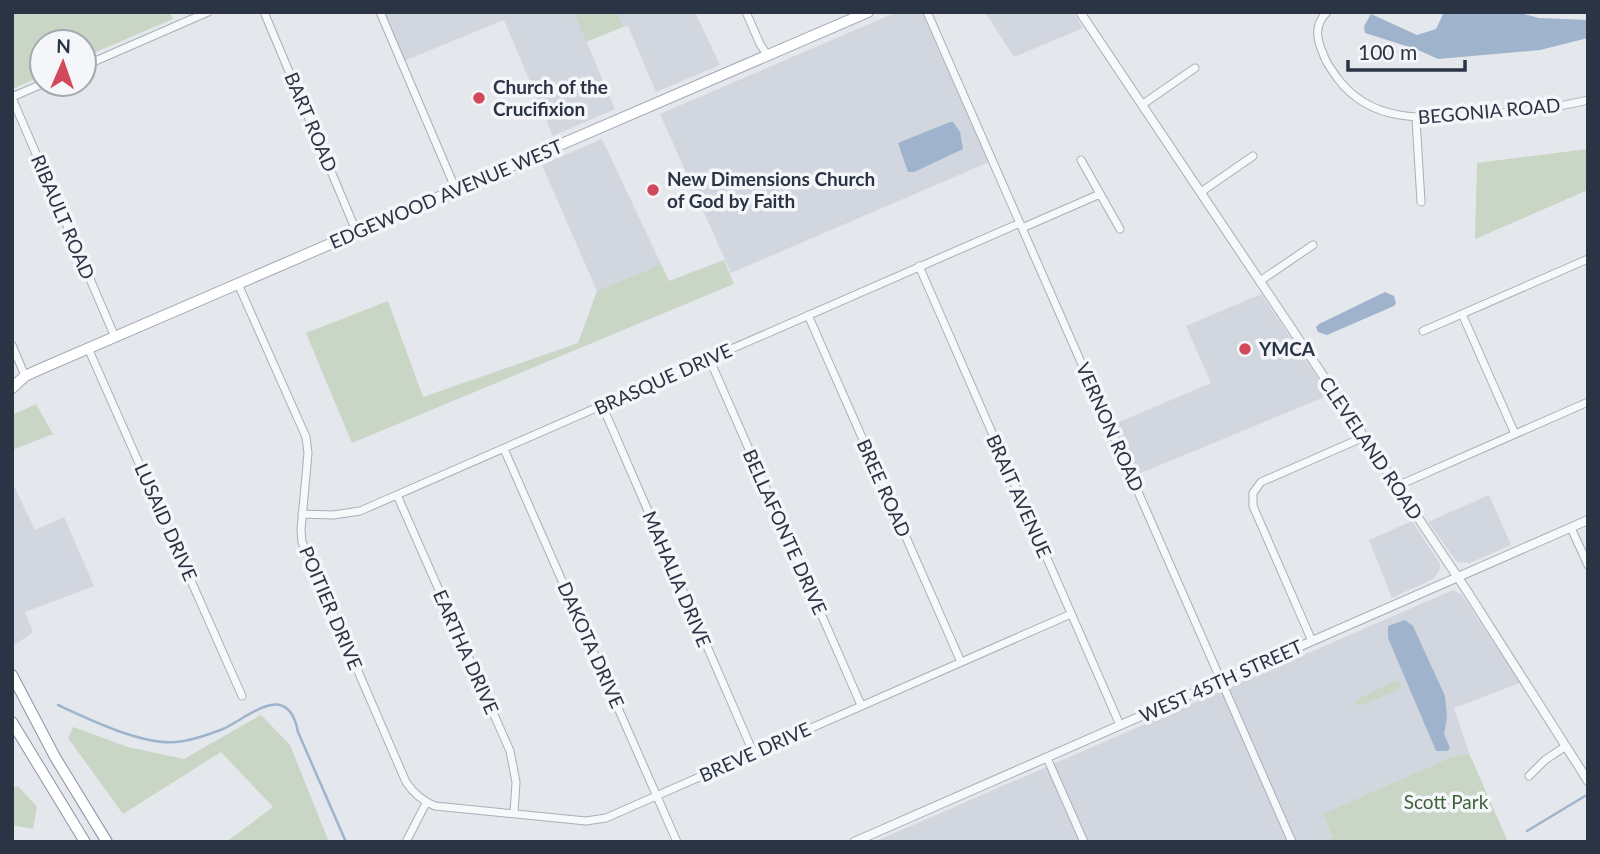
<svg xmlns="http://www.w3.org/2000/svg" width="1600" height="854" viewBox="0 0 1600 854" font-family="Lato,sans-serif">
	<style>
		.built { fill: #d2d6de }
		.green { fill: #c9d6c5 }
		.water { fill: #9fb4cc }
		.lines { fill: none; stroke-linecap: round; stroke-linejoin: round }
		.stream { stroke: #9fb4cc; stroke-width: 2.5 }
		.minor-casing { stroke: #a9aeb7; stroke-width: 9 }
		.tertiary-casing { stroke: #a9aeb7; stroke-width: 10 }
		.primary-casing { stroke: #a3abb8; stroke-width: 12 }
		.trunk-casing { stroke: #8b94a3; stroke-width: 12 }
		.minor { stroke: #f7f8fa; stroke-width: 7 }
		.tertiary { stroke: #f7f8fa; stroke-width: 8 }
		.primary { stroke: #fff; stroke-width: 10 }
		.trunk { stroke: #fff; stroke-width: 10 }
		.poi-dot { fill: #d1495b; stroke: #f4f6f9; stroke-width: 2.5 }
		.labels { text-anchor: middle; stroke-width: 7; stroke-linejoin: round; paint-order: stroke }
		.poi-label { font-size: 19px; font-weight: bold; fill: #2b3445; stroke: #f4f6f9; text-anchor: start }
		.street-label { font-size: 19px; fill: #2b3445; stroke: #f4f6f9 }
		.park-label { font-size: 19px; fill: #3f6138; stroke: #f4f6f9 }
	</style>
	<rect width="100%" height="100%" fill="#e4e7ec"/>
	<path class="built" d="M 383,12 L 574,12 L 615,109 L 553,136 L 504,20 L 404,61 Z
		M 617,12 L 695,12 L 720,65 L 656,92 L 628,26 L 623,27 Z
		M 897,12 L 932,12 L 996,159 L 731,273 L 660,114 Z
		M 985,12 L 1073,12 L 1083,28 L 1014,57 Z
		M 602,139 L 661,264 L 597,291 L 542,165 Z
		M 1261,294 L 1329,395 L 1136,475 L 1112,425 L 1211,383 L 1186,326 Z
		M 12,482 L 35,530 L 64,517 L 94,586 L 25,612 L 33,632 L 12,647 Z
		M 1489,495 L 1511,545 L 1470,563 L 1457,562 L 1428,522 Z
		M 1412,521 L 1440,564 L 1440,568 L 1435,578 L 1392,598 L 1369,540 Z
		M 1453,590 L 1462,595 L 1520,683 L 1454,708 L 1469,753 L 1451,757 L 1324,814 L 1333,837 L 1323,842 L 874,842 Z"/>
	<path class="green" d="M 12,12 L 170,12 L 173,19 L 84,57 L 84,42 L 42,42 L 42,76 L 12,89 Z
		M 574,12 L 617,12 L 623,27 L 586,42 Z
		M 1588,149 L 1588,190 L 1475,239 L 1477,163 Z
		M 724,260 L 734,284 L 352,443 L 306,333 L 388,301 L 423,397 L 578,343 L 597,291 L 661,264 L 669,281 Z
		M 36,404 L 53,434 L 12,450 L 12,415 Z
		M 1398,680 L 1402,688 L 1360,706 L 1355,704 L 1359,698 Z
		M 261,715 L 290,745 L 329,842 L 226,842 L 273,807 L 221,752 L 123,814 L 68,738 L 73,727 L 128,747 L 184,759 Z
		M 1469,753 L 1508,842 L 1323,842 L 1333,837 L 1323,814 L 1451,757 Z
		M 18,786 L 37,807 L 33,829 L 12,825 L 12,788 Z"/>
	<path class="water" d="M 1444,12 L 1516,12 L 1539,18 L 1588,20 L 1588,38 L 1540,50 L 1438,59 L 1416,49 L 1365,33 L 1364,26 L 1371,14 L 1417,35 L 1436,29 Z
		M 950,122 L 953,122 L 960,132 L 963,149 L 914,172 L 908,172 L 898,143 Z
		M 1385,292 L 1394,296 L 1396,303 L 1394,306 L 1327,335 L 1318,332 L 1316,327 L 1319,324 Z
		M 1405,620 L 1413,626 L 1445,696 L 1447,718 L 1444,734 L 1450,748 L 1447,751 L 1436,751 L 1388,638 L 1388,626 Z"/>
	<g class="lines">
		<path class="stream" d="M 58,705 C 90,720 142,745 176,742 C 190,741 210,734 223,729 C 249,717 288,679 298,732 L 346,842
			M 1527,831 L 1585,796"/>
		<defs>
			<path id="minor" d="M 264,12 L 357,233
				M 380,12 L 456,190
				M 746,12 L 760,44 L 768,56
				M 927,12 L 1292,842
				M 1327,12 C 1313,26 1317,40 1324,56 C 1327,65 1333,71 1338,79 C 1374,126 1429,118 1481,114 C 1518,112 1552,109 1588,100
				M 84,66 L 208,12
				M 12,97 L 42,84
				M 12,98 L 115,337
				M 1143,104 L 1195,68
				M 1416,119 L 1421,202
				M 1081,160 L 1120,229
				M 1201,192 L 1253,156
				M 1022,228 L 1100,194
				M 919,266 L 1120,725
				M 1260,281 L 1313,245
				M 238,284 L 306,437 L 308,453 L 301,530 L 302,542 L 406,782 C 414,794 422,801 435,806 L 586,821 L 606,818 L 1071,614
				M 1462,314 L 1515,434
				M 808,315 L 961,662
				M 1423,331 L 1588,259
				M 12,345 L 25,376
				M 88,348 L 242,696
				M 709,358 L 861,705
				M 602,405 L 753,752
				M 504,449 L 677,842
				M 1397,486 L 1588,402
				M 397,495 L 510,751 L 516,782 L 514,813
				M 302,514 L 333,515 L 360,511 L 1020,223
				M 1571,528 L 1588,565
				M 1312,641 L 1253,506 L 1253,493 L 1261,482 L 1364,437
				M 1047,758 L 1084,842
				M 1529,776 L 1545,760 L 1566,746
				M 407,840 L 426,803"/>
			<path id="tertiary" d="M 1080,12 L 1467,591 L 1588,781
				M 854,842 L 1588,520"/>
			<path id="primary" d="M 12,388 L 25,376 L 45,367 L 868,12"/>
			<path id="trunk" d="M 12,675 L 55,757 L 107,842
				M 12,722 L 85,842"/>
		</defs>
		<use href="#minor" class="minor-casing"/>
		<use href="#tertiary" class="tertiary-casing"/>
		<use href="#primary" class="primary-casing"/>
		<use href="#trunk" class="trunk-casing"/>
		<use href="#minor" class="minor"/>
		<use href="#tertiary" class="tertiary"/>
		<use href="#primary" class="primary"/>
		<use href="#trunk" class="trunk"/>
	</g>
	<g class="poi-dot">
		<circle cx="479" cy="98" r="7"/>
		<circle cx="653" cy="190" r="7"/>
		<circle cx="1245" cy="349" r="7"/>
	</g>
	<g class="labels">
		<g class="poi-label">
			<text x="493" y="94">Church of the<tspan x="493" dy="22">Crucifixion</tspan></text>
			<text x="667" y="186">New Dimensions Church<tspan x="667" dy="22">of God by Faith</tspan></text>
			<text x="1259" y="356">YMCA</text>
		</g>
		<g class="street-label">
			<text transform="translate(1489 111) rotate(-5)" y="7">BEGONIA ROAD</text>
			<text transform="translate(311 122) rotate(67)" y="7">BART ROAD</text>
			<text transform="translate(446 194) rotate(-23)" y="7">EDGEWOOD AVENUE WEST</text>
			<text transform="translate(63 217) rotate(67)" y="7">RIBAULT ROAD</text>
			<text transform="translate(663 379) rotate(-24)" y="7">BRASQUE DRIVE</text>
			<text transform="translate(1110 427) rotate(66)" y="7">VERNON ROAD</text>
			<text transform="translate(1371 448) rotate(56)" y="7">CLEVELAND ROAD</text>
			<text transform="translate(884 488) rotate(66)" y="7">BREE ROAD</text>
			<text transform="translate(1019 496) rotate(66)" y="7">BRAIT AVENUE</text>
			<text transform="translate(166 522) rotate(66)" y="7">LUSAID DRIVE</text>
			<text transform="translate(785 532) rotate(66)" y="7">BELLAFONTE DRIVE</text>
			<text transform="translate(677 579) rotate(67)" y="7">MAHALIA DRIVE</text>
			<text transform="translate(331 608) rotate(67)" y="7">POITIER DRIVE</text>
			<text transform="translate(591 645) rotate(66)" y="7">DAKOTA DRIVE</text>
			<text transform="translate(466 652) rotate(66)" y="7">EARTHA DRIVE</text>
			<text transform="translate(1221 681) rotate(-24)" y="7">WEST 45TH STREET</text>
			<text transform="translate(755 752) rotate(-24)" y="7">BREVE DRIVE</text>
		</g>
		<g class="park-label">
			<text x="1446" y="809">Scott Park</text>
		</g>
	</g>
	<rect width="1600" height="854" fill="none" stroke="#2b3445" stroke-width="28"/>
	<g transform="translate(63 63) rotate(2)"><circle r="33" fill="#f4f6f9" stroke="#a4a8b1" stroke-width="2"/>
	<path d="M0-5L12 26L0 18L-12 26Z" fill="#d1495b"/>
	<text y="-10" font-size="19" font-weight="bold" text-anchor="middle" fill="#2b3445">N</text>
	</g>
	<path d="M1348 60v10h117v-10" fill="none" stroke="#2b3445" stroke-width="3.5"/>
	<text x="1358" y="60" font-size="21" fill="#2b3445" stroke="#f4f6f9" stroke-width="5" paint-order="stroke">100 m</text>
</svg>
